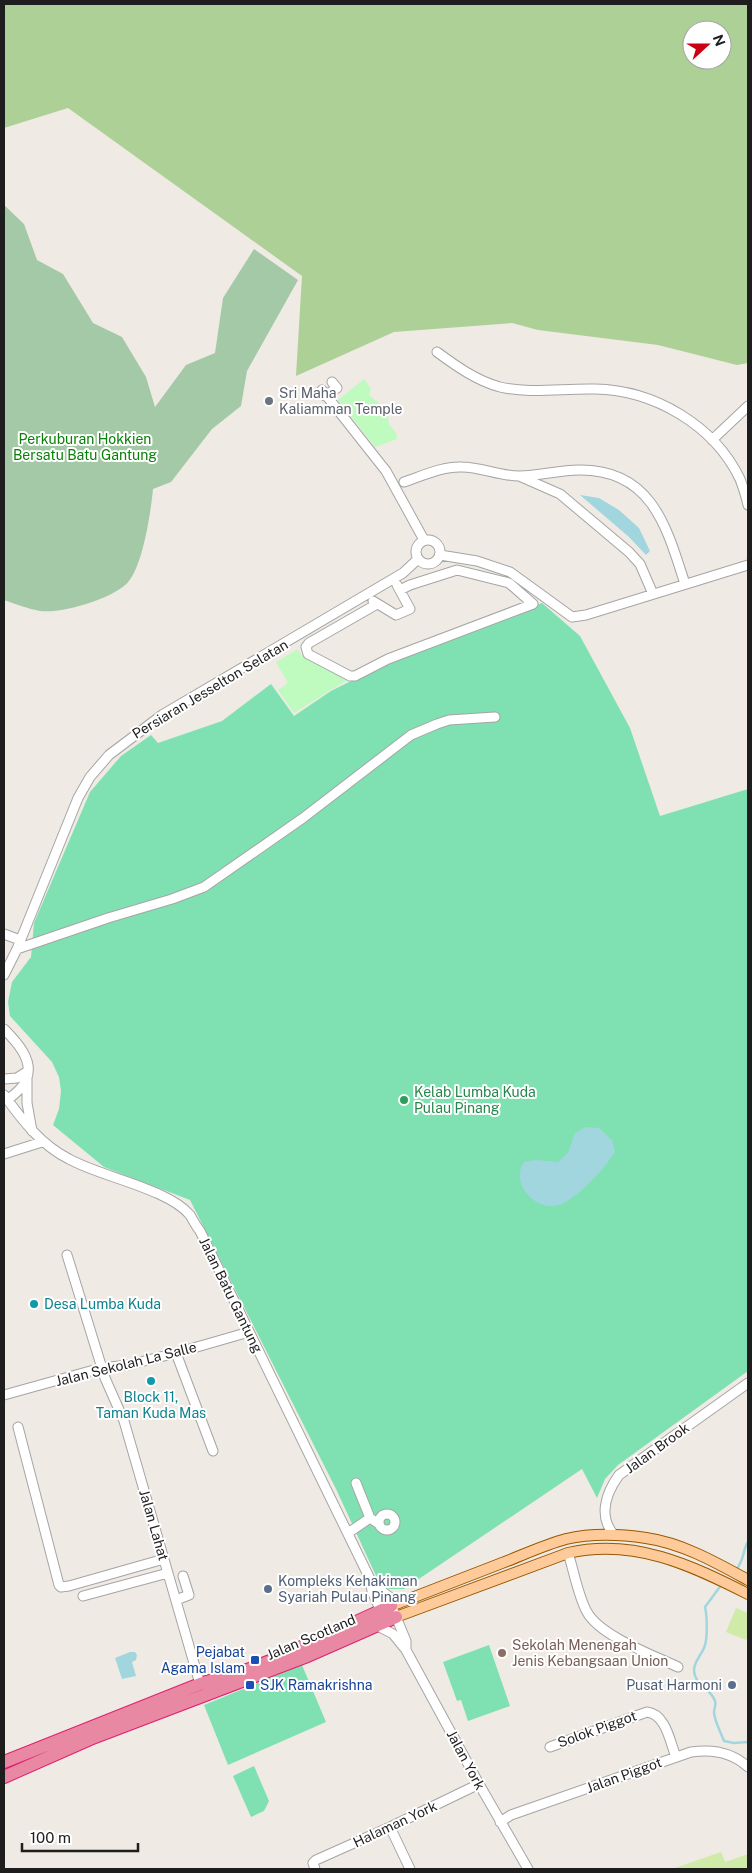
<svg xmlns="http://www.w3.org/2000/svg" width="752" height="1873" viewBox="0 0 752 1873" font-family="'Public Sans',sans-serif">
	<style>
		.grass { fill: #cfeba7 }
		.forest { fill: #add097; fill-rule: evenodd }
		.cemetery { fill: #a4c9a6 }
		.park { fill: #bffbbf }
		.pitch { fill: #7fe1b2 }
		.water { fill: #a2d6df }
		.lines { fill: none; stroke-linecap: round; stroke-linejoin: round }
		.stream { stroke: #a2d6df; stroke-width: 2.5 }
		.minor-casing { stroke: #a5a5a5; stroke-width: 11 }
		.major-casing { stroke: #985800; stroke-width: 12 }
		.highway-casing { stroke: #e01e72; stroke-width: 14 }
		.minor { stroke: #fff; stroke-width: 9 }
		.major { stroke: #ffca99; stroke-width: 10 }
		.highway { stroke: #e988a3; stroke-width: 12 }
		.worship-dot { fill: #6b7280; stroke: #fff; stroke-width: 2 }
		.leisure-dot { fill: #2e9e5b; stroke: #fff; stroke-width: 2 }
		.culture-dot { fill: #0f9aa8; stroke: #fff; stroke-width: 2 }
		.service-dot { fill: #5c6f8a; stroke: #fff; stroke-width: 2 }
		.education-dot { fill: #8d6e63; stroke: #fff; stroke-width: 2 }
		.transit-dot { fill: #1a4fb4; stroke: #fff; stroke-width: 2 }
		.labels { text-anchor: middle; stroke-width: 4; stroke-linejoin: round; paint-order: stroke }
		.worship-label { font-size: 14px; fill: #5b616d; stroke: #fff; text-anchor: start }
		.park-label { font-size: 14px; fill: #098008; stroke: #fff }
		.street-label { font-size: 14px; fill: #1e1e1e; stroke: #fff }
		.leisure-label { font-size: 14px; fill: #27864d; stroke: #fff; text-anchor: start }
		.culture-label { font-size: 14px; fill: #0d838f; stroke: #fff; text-anchor: start }
		.service-label { font-size: 14px; fill: #4e5e75; stroke: #fff; text-anchor: start }
		.education-label { font-size: 14px; fill: #785e54; stroke: #fff; text-anchor: start }
		.transit-label { font-size: 14px; fill: #164399; stroke: #fff; text-anchor: end }
	</style>
	<rect width="100%" height="100%" fill="#efeae4"/>
	<path class="grass" d="M 736,1608 L 748,1613 L 748,1634 L 746,1640 L 726,1632 Z
		M 721,1852 L 725,1862 L 748,1854 L 748,1869 L 672,1869 Z"/>
	<path class="forest" d="M 4,4 L 748,4 L 748,363 L 737,365 L 658,345 L 538,330 L 512,323 L 394,332 L 296,376 L 302,276 L 68,108 L 4,128 ZM 692,30 L 722,30 L 722,60 L 692,60 Z"/>
	<path class="cemetery" d="M 4,205 L 24,224 L 37,260 L 63,274 L 93,323 L 122,337 L 146,377 L 155,407 L 186,365 L 215,353 L 223,298 L 254,249 L 298,280 L 247,371 L 241,406 L 212,429 L 171,482 L 153,489 C 151,511 143,564 129,581 C 116,598 62,614 40,611 C 28,609 16,604 4,600 Z"/>
	<path class="park" d="M 364,379 L 371,389 L 369,395 L 387,410 L 389,424 L 396,433 L 397,439 L 375,447 L 338,400 Z
		M 298,649 L 301,655 L 349,679 L 294,713 L 278,690 L 288,683 L 276,662 Z"/>
	<path class="pitch" d="M 542,603 L 580,636 L 630,728 L 660,816 L 748,789 L 748,1371 L 618,1465 L 605,1479 L 597,1498 L 582,1469 L 404,1589 L 389,1589 L 378,1580 L 336,1489 L 190,1200 L 104,1167 L 53,1125 L 59,1109 L 61,1091 L 59,1077 L 52,1062 L 10,1016 L 8,1002 L 12,982 L 31,957 L 34,923 L 90,792 L 121,756 L 151,735 L 158,743 L 222,721 L 271,684 L 294,716 L 331,691 L 391,661 Z
		M 489,1645 L 510,1706 L 468,1721 L 461,1700 L 457,1701 L 443,1662 Z
		M 302,1665 L 326,1722 L 228,1765 L 204,1705 Z
		M 254,1766 L 269,1801 L 264,1811 L 251,1817 L 233,1776 Z"/>
	<path class="water" d="M 580,495 L 599,498 L 619,510 L 639,528 L 650,551 L 646,555 L 629,537 Z
		M 586,1127 L 599,1128 L 612,1140 L 615,1152 C 604,1169 578,1198 559,1205 C 536,1212 509,1183 524,1162 L 536,1160 L 558,1162 L 568,1153 L 575,1133 Z
		M 130,1652 L 135,1652 L 137,1655 L 136,1660 L 132,1662 L 136,1676 L 122,1679 L 115,1658 Z"/>
	<g class="lines">
		<path class="stream" d="M 736,1570 C 745,1559 742,1551 748,1542
			M 722,1584 L 705,1607 C 707,1615 708,1640 704,1648 C 701,1655 695,1661 694,1669 C 694,1684 707,1687 713,1697 C 717,1703 715,1705 714,1712 C 714,1720 721,1733 724,1741 L 734,1743 L 748,1742"/>
		<defs>
			<path id="minor" d="M 437,352 C 456,366 477,381 500,387 C 530,394 564,388 595,389 C 654,390 714,425 740,479 C 743,487 746,496 748,505
				M 322,390 L 386,471 L 424,540
				M 325,396 L 337,388 L 332,382
				M 712,440 L 748,406
				M 519,476 L 560,494 L 629,552 L 640,564 L 653,594
				M 404,482 C 422,476 443,466 462,467 C 481,467 499,476 519,476 C 539,476 559,470 579,470 C 652,469 667,528 685,584
				M416 552a12 12 0 1 1 24 0a12 12 0 1 1-24 0Z
				M 440,555 L 477,561 L 510,572 L 572,617 L 586,615 L 748,565
				M 373,601 L 396,615 L 410,609 L 397,585
				M 377,604 L 309,643 L 306,647 L 308,654 L 350,676 L 355,676 L 388,659 L 533,604 L 509,583 L 457,570 L 410,585 L 400,590
				M 4,934 L 20,940
				M 17,949 L 108,918 L 172,899 L 204,887 L 303,818 L 411,735 L 437,724 L 449,720 L 495,717
				M 4,975 L 17,949 L 78,798 L 90,777 L 109,755 L 162,715 L 403,573 L 418,559
				M 4,1029 C 16,1041 35,1061 26,1080 C 23,1088 14,1095 7,1100
				M 27,1077 L 27,1103 L 32,1131
				M 4,1079 L 17,1078 L 28,1071
				M 4,1095 C 22,1120 41,1145 69,1159 C 101,1177 167,1188 190,1215 C 193,1220 196,1226 200,1231 L 370,1579 L 372,1591 L 382,1614
				M 4,1154 L 42,1142
				M 67,1255 L 105,1378 L 124,1421 L 200,1684
				M 176,1353 L 213,1451
				M 4,1395 L 101,1368 L 128,1365 L 176,1353 L 249,1332
				M 18,1427 L 59,1585 L 61,1587 L 69,1586 L 164,1559
				M 356,1483 L 370,1518 L 379,1524
				M379 1522a8 8 0 1 1 16 0a8 8 0 1 1-16 0Z
				M 348,1533 L 370,1518
				M 614,1535 C 598,1516 606,1493 619,1475 L 748,1383
				M 568,1553 C 574,1571 578,1596 587,1612 C 600,1636 653,1655 678,1667
				M 370,1579 L 384,1593 L 398,1603
				M 83,1596 L 168,1573
				M 176,1600 L 189,1595 L 183,1576
				M 394,1612 L 406,1641 L 406,1650
				M 376,1625 L 393,1634 L 406,1650 L 479,1784 L 528,1869
				M 550,1747 L 647,1712 C 666,1714 670,1742 676,1757
				M 500,1822 L 511,1815 L 691,1752 C 711,1749 732,1752 748,1767
				M 390,1827 L 410,1869
				M 315,1869 L 313,1863 L 316,1860 L 390,1827 L 479,1784"/>
			<path id="major" d="M 391,1606 C 428,1592 465,1577 502,1563 C 523,1555 544,1545 566,1539 C 592,1533 620,1534 646,1538 C 682,1543 717,1563 748,1580
				M 396,1617 L 568,1553 C 634,1538 691,1565 748,1594"/>
			<path id="highway" d="M 4,1762 L 200,1684 L 250,1669 L 275,1659 L 391,1606
				M 4,1777 L 90,1739 L 305,1657 L 396,1617"/>
		</defs>
		<use href="#minor" class="minor-casing"/>
		<use href="#major" class="major-casing"/>
		<use href="#highway" class="highway-casing"/>
		<use href="#minor" class="minor"/>
		<use href="#major" class="major"/>
		<use href="#highway" class="highway"/>
	</g>
	<circle class="worship-dot" cx="269" cy="401" r="5"/>
	<circle class="leisure-dot" cx="404" cy="1100" r="5"/>
	<g class="culture-dot">
		<circle cx="34" cy="1304" r="5"/>
		<circle cx="151" cy="1381" r="5"/>
	</g>
	<g class="service-dot">
		<circle cx="268" cy="1589" r="5"/>
		<circle cx="732" cy="1685" r="5"/>
	</g>
	<circle class="education-dot" cx="502" cy="1653" r="5"/>
	<g class="transit-dot">
		<rect x="250" y="1655" width="10" height="10" rx="2.5"/>
		<rect x="245" y="1680" width="10" height="10" rx="2.5"/>
	</g>
	<g class="labels">
		<g class="worship-label">
			<text x="279" y="398">Sri Maha<tspan x="279" dy="16">Kaliamman Temple</tspan></text>
		</g>
		<g class="park-label">
			<text x="85" y="444">Perkuburan Hokkien<tspan x="85" dy="16">Bersatu Batu Gantung</tspan></text>
		</g>
		<g class="street-label">
			<text transform="translate(210 689) rotate(-31)" y="5">Persiaran Jesselton Selatan</text>
			<text transform="translate(231 1295) rotate(64)" y="5">Jalan Batu Gantung</text>
			<text transform="translate(126 1364) rotate(-14)" y="5">Jalan Sekolah La Salle</text>
			<text transform="translate(657 1448) rotate(-36)" y="5">Jalan Brook</text>
			<text transform="translate(154 1525) rotate(74)" y="5">Jalan Lahat</text>
			<text transform="translate(311 1637) rotate(-23)" y="5">Jalan Scotland</text>
			<text transform="translate(597 1729) rotate(-20)" y="5">Solok Piggot</text>
			<text transform="translate(466 1760) rotate(62)" y="5">Jalan York</text>
			<text transform="translate(624 1775) rotate(-20)" y="5">Jalan Piggot</text>
			<text transform="translate(395 1824) rotate(-25)" y="5">Halaman York</text>
		</g>
		<g class="leisure-label">
			<text x="414" y="1097">Kelab Lumba Kuda<tspan x="414" dy="16">Pulau Pinang</tspan></text>
		</g>
		<g class="culture-label">
			<text x="44" y="1309">Desa Lumba Kuda</text>
			<text x="151" y="1402" text-anchor="middle">Block 11,<tspan x="151" dy="16">Taman Kuda Mas</tspan></text>
		</g>
		<g class="service-label">
			<text x="278" y="1586">Kompleks Kehakiman<tspan x="278" dy="16">Syariah Pulau Pinang</tspan></text>
			<text x="722" y="1690" text-anchor="end">Pusat Harmoni</text>
		</g>
		<g class="education-label">
			<text x="512" y="1650">Sekolah Menengah<tspan x="512" dy="16">Jenis Kebangsaan Union</tspan></text>
		</g>
		<g class="transit-label">
			<text x="245" y="1657">Pejabat<tspan x="245" dy="16">Agama Islam</tspan></text>
			<text x="260" y="1690" text-anchor="start">SJK Ramakrishna</text>
		</g>
	</g>
	<rect width="752" height="1873" fill="none" stroke="#1e1e1e" stroke-width="10"/>
	<g transform="translate(707 45) rotate(69)"><circle r="24" fill="#ffffff" stroke="#a5a5a5"/>
	<path d="M0-4L9 19L0 12L-9 19Z" fill="#cc0013"/>
	<text y="-8" font-size="14" font-weight="bold" text-anchor="middle" fill="#1e1e1e">N</text>
	</g>
	<path d="M22 1843v8h116v-8" fill="none" stroke="#1e1e1e" stroke-width="2.5"/>
	<text x="30" y="1843" font-size="15" fill="#1e1e1e" stroke="#ffffff" stroke-width="4" paint-order="stroke">100 m</text>
</svg>
